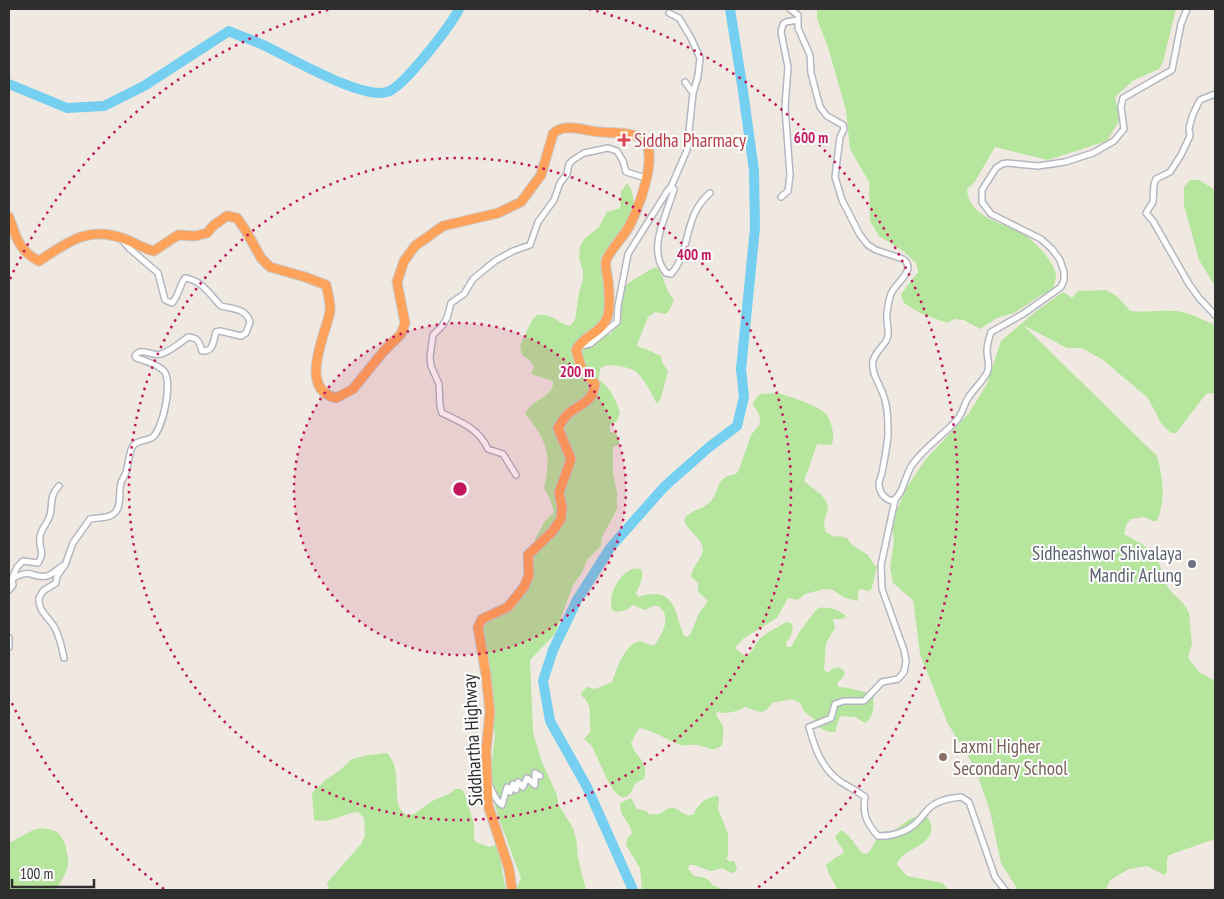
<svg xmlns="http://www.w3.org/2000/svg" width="1224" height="899" viewBox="0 0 1224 899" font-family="'PT Sans Narrow',sans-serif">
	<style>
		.green { fill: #b6e59e }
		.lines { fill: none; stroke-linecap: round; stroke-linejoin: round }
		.river { stroke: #75cff0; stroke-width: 10 }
		.street-casing { stroke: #b4b7c1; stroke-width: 8 }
		.highway-casing { stroke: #c9c9c9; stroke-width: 11 }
		.street { stroke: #fff; stroke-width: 5 }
		.highway { stroke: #ffa35c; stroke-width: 9 }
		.ring { fill: none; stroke: #c2185b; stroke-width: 2.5; stroke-dasharray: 2.5 5 }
		.health-dot { fill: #e0444e; stroke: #fff; stroke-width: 2 }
		.worship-dot { fill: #6b7280; stroke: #fff; stroke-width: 2 }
		.education-dot { fill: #8d6e63; stroke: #fff; stroke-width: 2 }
		.labels { text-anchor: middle; stroke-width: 4; stroke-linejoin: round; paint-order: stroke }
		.health-label { font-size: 19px; fill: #be3a42; stroke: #fff; text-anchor: start }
		.worship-label { font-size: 19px; fill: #5b616d; stroke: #fff; text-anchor: end }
		.street-label { font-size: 19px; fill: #2e2e2e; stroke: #fff }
		.education-label { font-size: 19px; fill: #785e54; stroke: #fff; text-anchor: start }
		.centre { fill: #c2185b; stroke: #fff; stroke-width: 2.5 }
		.ring-label { font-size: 15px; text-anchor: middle; font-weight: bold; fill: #c2185b; stroke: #fff; stroke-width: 4; stroke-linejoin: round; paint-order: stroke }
	</style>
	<rect width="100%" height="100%" fill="#efe9e1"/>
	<path class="green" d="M 817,9 L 1176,9 L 1163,62 L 1159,69 L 1134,80 L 1115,97 L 1120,119 L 1107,141 L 1048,160 L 995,147 L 974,183 L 967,189 C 968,218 1005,223 1025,235 C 1036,243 1057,264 1056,278 C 1055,283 1053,288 1052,293 L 1043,294 L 1014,313 L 997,318 L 980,329 L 964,320 L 955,319 L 947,323 L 920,313 L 904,303 L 901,294 L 918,272 L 916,263 L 903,251 L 879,236 L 870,221 L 869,182 L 850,149 L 846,110 L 828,47 L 817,19 Z
		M 1190,180 L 1199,180 L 1215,190 L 1215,286 L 1199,260 L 1184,205 L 1184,187 Z
		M 627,183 C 640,199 631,221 619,236 C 613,243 606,249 601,257 C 609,272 609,313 597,326 C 588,336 575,340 571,354 L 580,369 C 580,349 582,345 597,333 L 611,334 C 613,329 619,326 620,322 C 621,317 619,311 619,306 C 621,287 625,285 640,276 C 646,273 649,269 657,267 C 665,277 665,291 674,300 L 670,309 L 666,314 L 655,312 L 648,317 L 637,345 L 638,347 L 646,349 L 661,356 L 662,362 L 668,371 L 661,398 L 657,404 C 651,393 645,379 635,371 C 629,367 607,362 601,368 C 599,371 599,376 599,380 C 610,387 616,400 620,413 L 617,421 L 610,425 L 610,432 L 616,433 L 619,439 L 619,445 L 613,447 L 613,473 L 617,493 L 617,509 L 602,537 L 601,546 L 587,560 L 582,573 L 573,585 L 555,634 L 530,660 L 533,732 L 541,760 L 557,795 L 558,804 L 573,828 L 576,838 L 578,858 L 586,890 L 516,890 L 521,878 L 498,816 L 491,788 L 491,772 L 495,734 L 490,712 L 491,678 L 488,655 L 482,643 L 482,630 L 486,622 L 512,606 L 529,586 L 534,572 L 532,560 L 542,540 L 534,541 L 545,521 L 554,512 L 550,499 L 544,488 C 552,454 547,440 525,414 C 530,400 554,397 553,382 L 550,380 L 531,374 L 534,366 L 529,360 L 522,355 L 520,346 L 531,322 L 537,315 C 552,313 556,322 570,326 L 575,320 L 579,293 L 583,280 L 583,271 L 579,258 L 580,246 L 585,238 L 599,227 L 607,212 L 620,208 L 621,192 Z
		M 1106,290 L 1118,297 L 1130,311 C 1147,313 1165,309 1182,312 C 1192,314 1203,320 1213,324 L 1215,328 L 1215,394 L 1211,393 L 1206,394 L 1176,433 L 1171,433 L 1161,423 L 1148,398 L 1103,360 L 1082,348 L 1067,348 L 1023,325 L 1157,456 C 1163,479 1166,499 1157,521 L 1153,521 L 1144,517 L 1131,519 L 1126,525 L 1124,534 C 1136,541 1151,547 1158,560 C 1162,569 1163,580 1169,589 C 1175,597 1185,603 1189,613 L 1192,644 L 1188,658 L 1199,672 L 1215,681 L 1215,839 L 1169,855 L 1167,859 L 1167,872 L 1164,875 L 1147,866 L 1129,869 L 1110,880 L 1106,890 L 1018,890 L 1001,863 L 990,811 L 975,768 L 947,722 L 920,654 L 913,600 L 893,583 L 890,567 L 894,541 L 892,523 L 905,490 L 925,460 L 969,413 L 987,384 L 1001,341 L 1035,312 L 1063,292 L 1072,298 L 1078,291 Z
		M 778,393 C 790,397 818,405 826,414 C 830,419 832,427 833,433 C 833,438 834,440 831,445 L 817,444 L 804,481 C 813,489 832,499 827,512 C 824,521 823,523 826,532 L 834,537 L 839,536 L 847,538 L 852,545 L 868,555 L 875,566 L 877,566 L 872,588 L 869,591 L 860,589 L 858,592 L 858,601 L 845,598 L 833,590 L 824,589 L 805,594 L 798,600 L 788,598 L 777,618 L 744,638 L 735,648 L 742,654 L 746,656 C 753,652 754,645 759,640 C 763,634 779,627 786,622 L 791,623 L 793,627 L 791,636 L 786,643 L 787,647 L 791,647 L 800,631 L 817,609 C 826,605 839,610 846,616 L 843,619 L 833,619 L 835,628 L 826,643 L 824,669 L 827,673 C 834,667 840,664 845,673 L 843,677 L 837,683 L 839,687 L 848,688 L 873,694 C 874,704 875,716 865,723 L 855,717 L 840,716 L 835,732 L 829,732 L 820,728 L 815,720 L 804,711 L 800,703 L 792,699 L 772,703 C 763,717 759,711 745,707 C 739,712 724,714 716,712 C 716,718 721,721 723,727 C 724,732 723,740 722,745 C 712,754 707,746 697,745 C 691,744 686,746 681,745 C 666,740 655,731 640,728 L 637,731 L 631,743 C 637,760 649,760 644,779 C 641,780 639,781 637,782 C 632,786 632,796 625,797 C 612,800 598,756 592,747 C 591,744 587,742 584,739 L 591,731 C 587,715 595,707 581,695 L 582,692 L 587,687 L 595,689 L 612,682 C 618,667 623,646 640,641 L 654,646 C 662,635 673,616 658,606 L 653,606 L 645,610 L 633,605 C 627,610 621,613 613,611 C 605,596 623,564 641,569 C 644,578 640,585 636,593 L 638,597 C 673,586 674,607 683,634 L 686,637 L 690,635 L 699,613 L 708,601 L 698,592 L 698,583 L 691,576 C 693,566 702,557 703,551 C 704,539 687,531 684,520 C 689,510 702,510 710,502 C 722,488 715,477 736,474 L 739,470 L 751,435 L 760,424 C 760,421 760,418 759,415 C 755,403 747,409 760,394 Z
		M 387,753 C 402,768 393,795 400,809 C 402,811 404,813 406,815 L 414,814 L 432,801 L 449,794 L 456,789 L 461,789 L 464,792 L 474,824 L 474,839 L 476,842 L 489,847 L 494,846 L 497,843 L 506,890 L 329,890 L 327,883 L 361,844 L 365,836 L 364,818 L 358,812 C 341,813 334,824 314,820 L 312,793 L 325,780 L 339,771 L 352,759 L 369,755 Z
		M 718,796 L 719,800 L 718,809 L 728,834 L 728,856 L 726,859 L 729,861 L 734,861 L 737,868 L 735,872 L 731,873 L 723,868 L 711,871 L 694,865 L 689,865 L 688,869 L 694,876 C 702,877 708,877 712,885 L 725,890 L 642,890 L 640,868 L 626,845 L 628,837 L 632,834 C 631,821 620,820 620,803 L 631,798 L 637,809 L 646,811 L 649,814 C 652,814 655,815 658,814 C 663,813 667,807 672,808 C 681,808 684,819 694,814 C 698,803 707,797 718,796 Z
		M 926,813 C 927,817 930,821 931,824 C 937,846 899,849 897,865 L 907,876 L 942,883 L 949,890 L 838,890 L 829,874 L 826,865 L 836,857 L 844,853 C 843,847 838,844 835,837 L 841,830 L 848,835 L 862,853 L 867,854 C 874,847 876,838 883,831 L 892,832 L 910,819 Z
		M 42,828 C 48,829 56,830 60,835 C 66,842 70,861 67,869 C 65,876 59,884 56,890 L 9,890 L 9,843 L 33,830 Z"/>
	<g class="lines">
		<path class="river" d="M 9,84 L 67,108 L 104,106 L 144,86 L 229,31 C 239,36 250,39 261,44 C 288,56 361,100 387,92 C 403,88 451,25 459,9
			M 633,890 L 587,787 L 550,721 L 543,681 L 553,650 L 577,600 L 610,548 L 664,487 L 708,448 L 737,426 L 744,397 L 741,369 L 755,228 L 754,171 L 743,91 L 730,9"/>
		<defs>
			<path id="street" d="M 790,9 L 798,15 L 798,28 L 810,55 L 811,73 L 820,107 L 827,116 L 843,125 L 844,129 L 840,137 L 835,177 L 842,200 L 860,235 L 868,245 L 876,250 L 903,259 C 918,270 894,284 891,294 C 889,299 886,314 887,320 C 887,327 890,332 887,339 C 883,347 875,352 873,361 C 871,373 879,383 883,394 C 888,407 888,422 888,435 C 887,448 884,461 882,473 C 881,477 879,481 879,484 C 879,493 885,499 892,501 C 903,496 905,475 912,465 C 924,448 942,436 956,421 C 963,414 963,406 968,398 C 974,389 982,382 987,373 C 991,366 987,359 987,351 C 987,344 989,338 991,332 L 1023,314 L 1061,287 L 1064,280 L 1064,272 L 1060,260 L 1052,249 L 1041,239 L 991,214 L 982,202 L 982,190 L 996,168 L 1002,164 L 1007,163 L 1038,166 L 1065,162 L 1093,153 L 1114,141 L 1124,129 L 1121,107 L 1123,98 L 1172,70 L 1181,24 L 1187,9
				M 669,13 L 679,18 L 691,38 L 700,58 L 698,76 L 693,93
				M 1215,94 L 1200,100 L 1193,114 L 1189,128 L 1190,136 L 1181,155 L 1170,172 L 1156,179 L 1154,184 L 1153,202 L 1146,213 L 1153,221 L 1189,284 L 1199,298 L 1215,315
				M 671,187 L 687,150 L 693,93 L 685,82
				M 781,197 L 788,191 L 790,175 L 785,107 L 788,67 L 781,32 L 783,24 L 786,22 L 798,20
				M 581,346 L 590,344 L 617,322 L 618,306 L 628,254 L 668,190 L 671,187 L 674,189 C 667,216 646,248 666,273 L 671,274 C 692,251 682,217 710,193
				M 516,475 L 503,454 L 488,449 C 479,429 463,423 442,413 L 440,406 L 439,384 L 431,366 L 430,357 L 433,335 L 442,326 L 447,318 L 451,303 L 464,294 L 473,279 L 495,261 L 513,251 L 530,245 L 538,222 L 554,200 L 560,183 L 567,174 L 569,164 L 573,160 L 584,153 L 608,148 L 617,151 L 623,161 L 626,172 L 646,178
				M 59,486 C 49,496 53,503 50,515 C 48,523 41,528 40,537 C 38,549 46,551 38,563 L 23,561 L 17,567 L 12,579 C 33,567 31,579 47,576 C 54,574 58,568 64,565
				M 895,500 L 881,565 L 882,589 L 904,650 L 906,661 L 904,672 L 898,679 L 882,682 L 864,701 L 844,701 L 835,704 L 831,718 L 809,727 C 815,749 822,769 841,782 C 849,787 857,791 865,797 C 862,814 867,824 878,836 C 892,837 909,831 918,821 C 924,815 927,808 935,804 C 943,799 952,798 961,797 L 969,802 L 995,877 L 1005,890
				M 9,590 L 13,585 L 12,579
				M 9,638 L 9,647
				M 64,658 C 62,648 60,638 55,628 C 49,617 38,612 39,598 L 43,591 L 56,583 L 57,576 L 65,565 L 73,543 L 90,519 C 97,517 105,519 112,515 C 123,508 118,493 121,483 C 122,479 125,476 126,472 C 128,466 128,460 130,454 C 130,452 132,447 133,446 C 138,439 146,442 153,437 C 163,428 173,382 164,371 C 158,365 144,360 136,358 L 135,356 C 141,346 152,357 161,354 C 171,351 180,343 188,337 C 199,338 199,342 202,351 C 214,352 213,341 216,332 L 220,331 L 241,336 L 246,333 L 250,322 C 246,308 232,309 221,306 C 210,295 202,280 185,278 C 179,286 179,296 172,303 L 165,300 L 158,273 L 130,249 L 122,240
				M 488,784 C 494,791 494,800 502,805 L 507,787 L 510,792 L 513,784 L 516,790 L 518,782 L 523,787 L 527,778 L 535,785 L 535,773 L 540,776"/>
			<path id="highway" d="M 9,217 C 16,237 19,251 39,261 C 68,242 87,226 122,238 C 134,242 141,248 154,251 L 178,235 L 195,236 L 207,233 L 214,225 L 227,216 L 237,218 L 246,231 L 261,258 L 270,267 L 305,277 L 326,285 C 328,293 331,304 330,312 C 325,336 298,389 336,398 L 353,389 L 383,352 L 401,334 L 405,323 L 397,282 L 404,261 L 415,246 L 443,226 L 498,213 L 521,202 L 541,175 L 553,134 C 564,122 585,131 600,132 C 613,133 629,132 641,138 C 662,150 637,214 627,230 C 622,238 608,253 606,261 C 605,267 607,274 608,280 C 609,291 611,308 607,318 C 601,333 583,336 576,350 L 581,367 L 595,384 C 593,403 579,404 568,414 C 564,418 561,423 558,428 L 571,459 L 559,493 L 562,507 L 561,519 L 552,532 L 528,555 L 529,575 L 524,587 L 508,607 L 482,619 L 478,627 L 486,675 L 490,712 L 486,751 L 488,805 L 509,869 L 512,890"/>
		</defs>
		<use href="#street" class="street-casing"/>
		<use href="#highway" class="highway-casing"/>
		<use href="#street" class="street"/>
		<use href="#highway" class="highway"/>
	</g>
	<circle cx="460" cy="489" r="166" fill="#c2185b" fill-opacity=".12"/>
	<g class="ring">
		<circle cx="460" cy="489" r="166"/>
		<circle cx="460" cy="489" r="331"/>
		<path d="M164 889A497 497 0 0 1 10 699M10 279A497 497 0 0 1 331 9M589 9A497 497 0 0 1 756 889"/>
	</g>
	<path class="health-dot" d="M621.5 132.5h5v5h5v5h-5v5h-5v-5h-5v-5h5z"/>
	<circle class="worship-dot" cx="1192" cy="564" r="5"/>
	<circle class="education-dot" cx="943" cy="757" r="5"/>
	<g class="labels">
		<g class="health-label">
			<text x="634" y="147">Siddha Pharmacy</text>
		</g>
		<g class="worship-label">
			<text x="1182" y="560">Sidheashwor Shivalaya<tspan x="1182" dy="22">Mandir Arlung</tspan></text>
		</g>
		<g class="street-label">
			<text transform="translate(472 740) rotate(-93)" y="7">Siddhartha Highway</text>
		</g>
		<g class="education-label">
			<text x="953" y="753">Laxmi Higher<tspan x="953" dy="22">Secondary School</tspan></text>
		</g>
	</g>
	<circle cx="460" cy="489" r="8" class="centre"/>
	<g class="ring-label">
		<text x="811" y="143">600 m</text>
		<text x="694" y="260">400 m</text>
		<text x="577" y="377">200 m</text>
	</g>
	<rect width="1224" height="899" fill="none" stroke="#2e2e2e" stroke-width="20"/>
	<path d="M12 879v8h82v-8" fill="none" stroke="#2e2e2e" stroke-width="2.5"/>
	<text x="20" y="879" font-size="15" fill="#2e2e2e" stroke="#ffffff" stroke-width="4" paint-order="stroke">100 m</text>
</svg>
